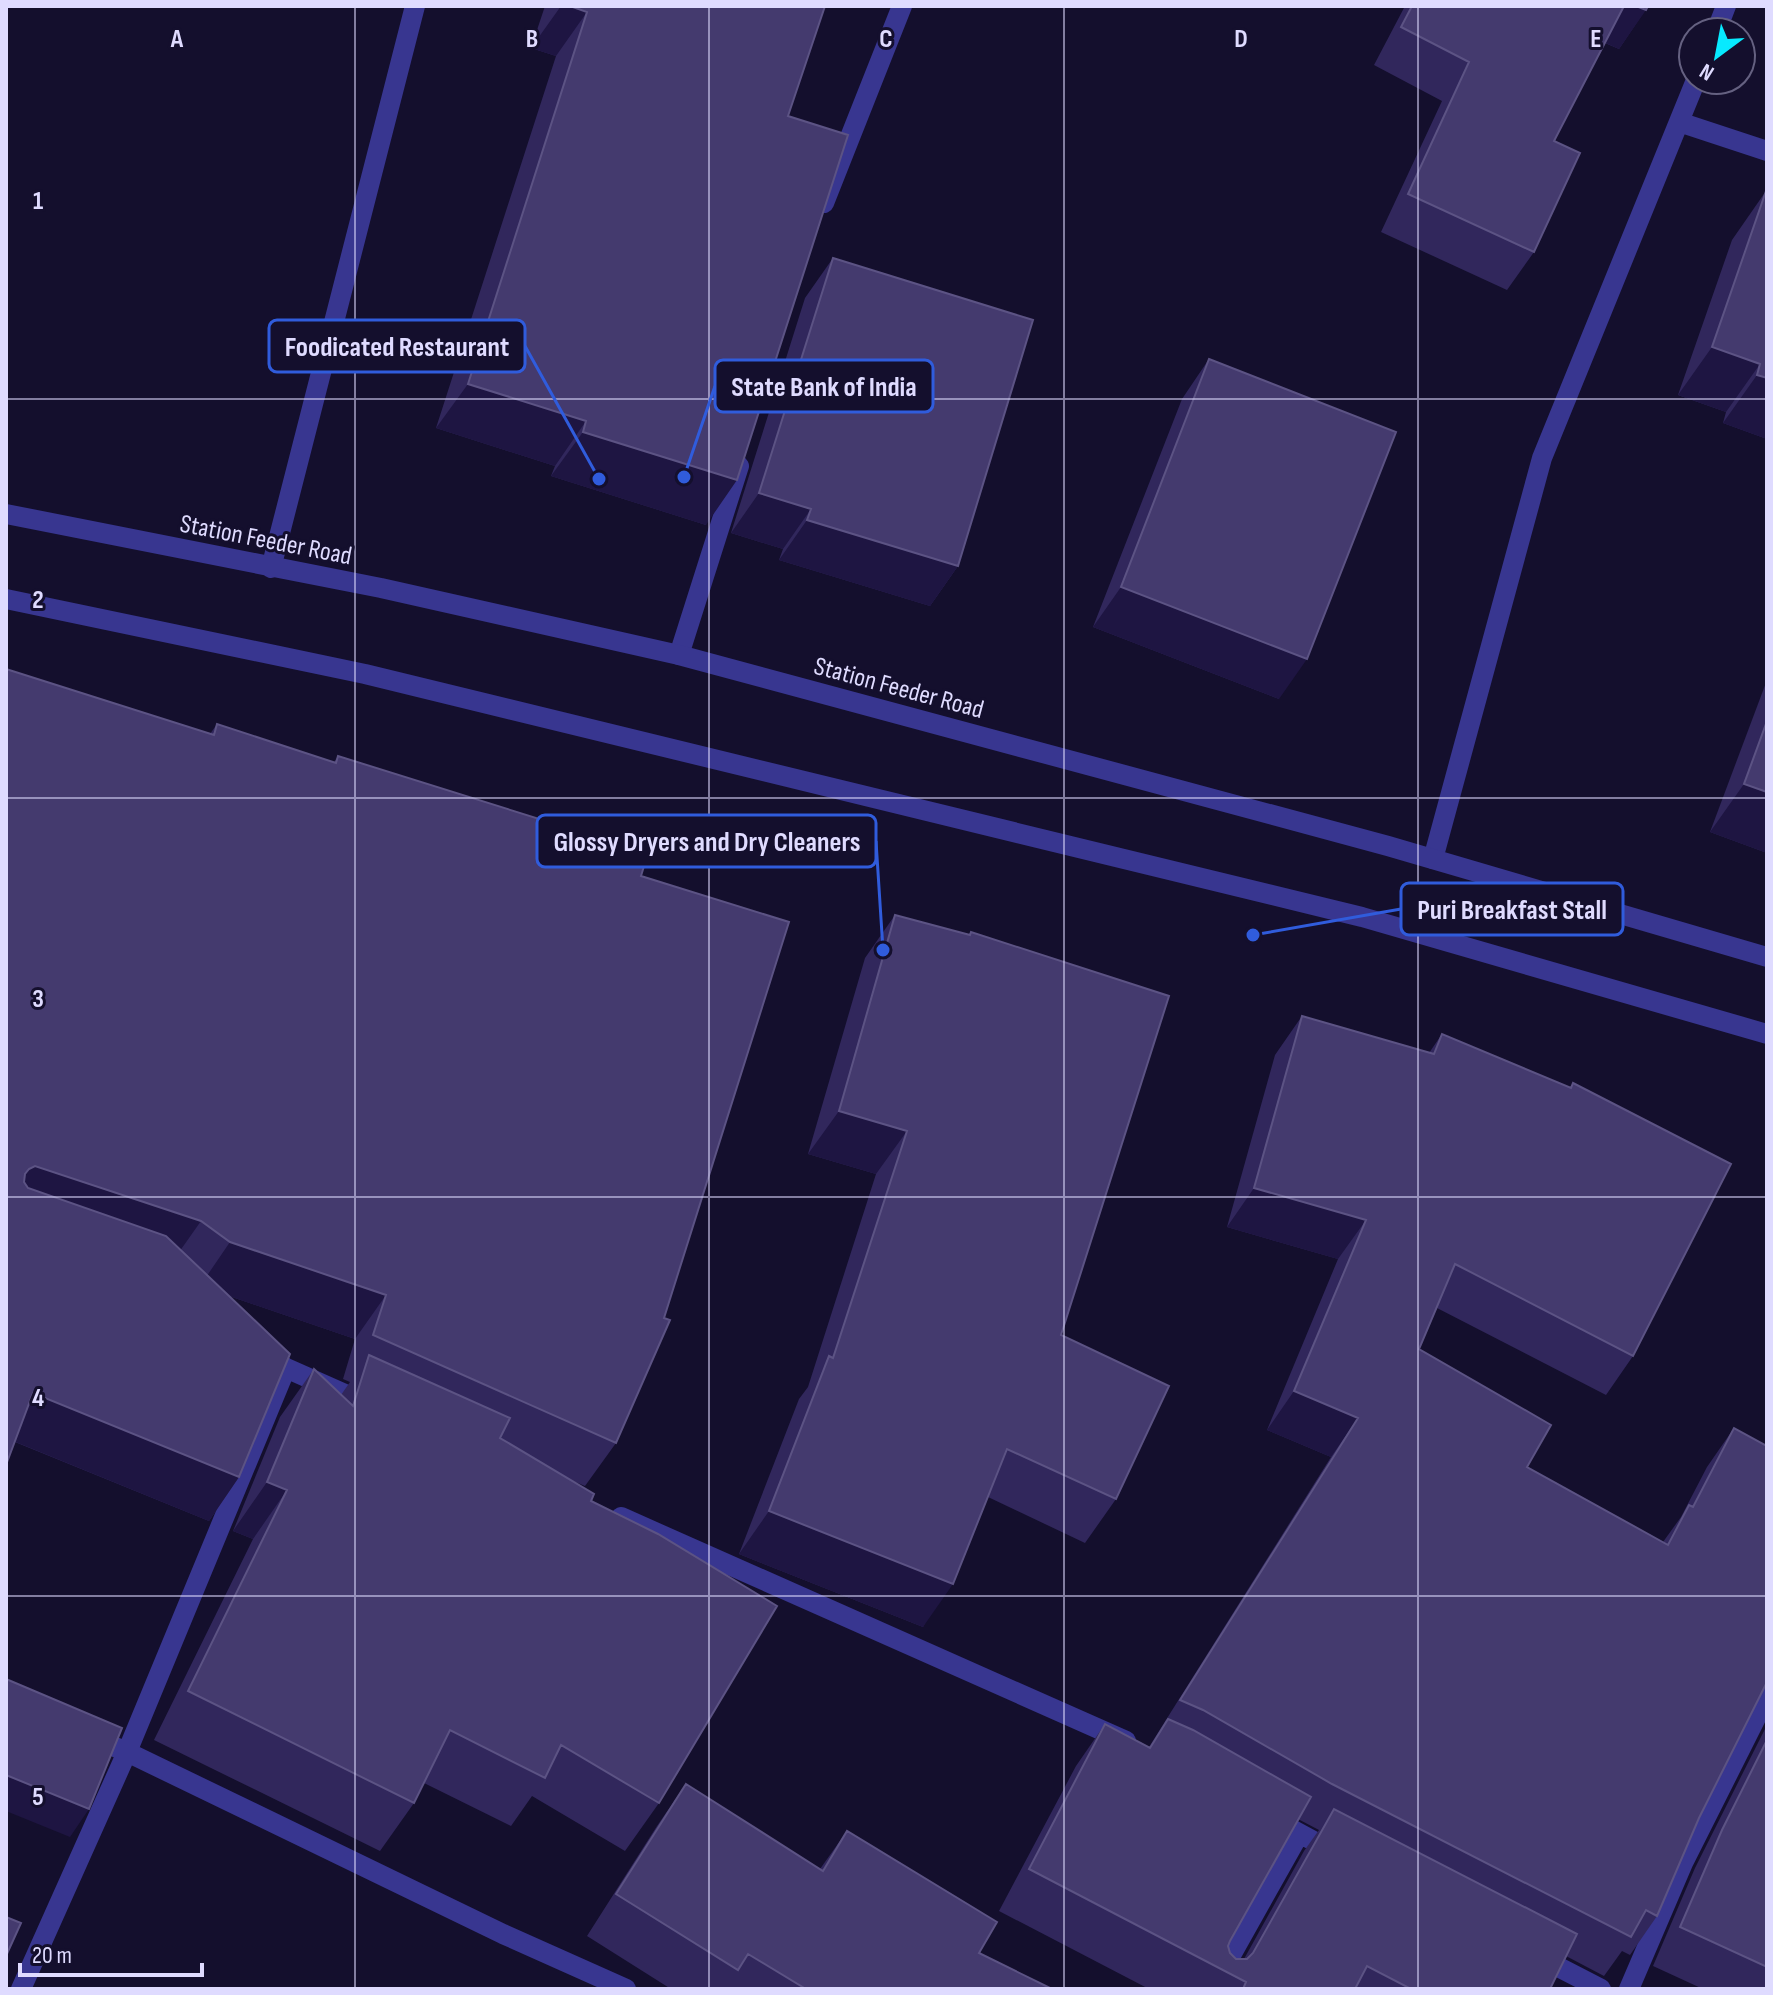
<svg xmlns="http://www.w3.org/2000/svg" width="1773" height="1995" viewBox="0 0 1773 1995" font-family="'Sofia Sans Condensed',sans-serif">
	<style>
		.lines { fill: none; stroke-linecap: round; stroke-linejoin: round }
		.minor { stroke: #383690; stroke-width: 20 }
		.tertiary { stroke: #383690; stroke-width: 20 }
		.wall { fill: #31275c; fill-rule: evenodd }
		.shaded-wall { fill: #1e1542 }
		.building { fill: #443a6e; stroke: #5c5384; stroke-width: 2 }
		.grid { fill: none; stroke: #dfdbff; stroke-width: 2; stroke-opacity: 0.55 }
		.labels { text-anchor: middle; stroke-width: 6; stroke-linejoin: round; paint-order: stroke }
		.street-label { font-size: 26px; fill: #dfdbff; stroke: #140f2d }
		.grid-label { font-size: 26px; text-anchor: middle; font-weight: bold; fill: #dfdbff; stroke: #140f2d; stroke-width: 6; stroke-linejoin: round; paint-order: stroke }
		.leader { fill: none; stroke: #305cdc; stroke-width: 3 }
		.callout-dot { fill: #305cdc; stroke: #140f2d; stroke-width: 3 }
		.callout { fill: #140f2d; stroke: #305cdc; stroke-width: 3 }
		.callout-label { font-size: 28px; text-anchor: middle; font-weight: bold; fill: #dfdbff }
	</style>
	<rect width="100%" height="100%" fill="#140f2d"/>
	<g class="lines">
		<path class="minor" d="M 1716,32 L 1726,6
			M 1679,122 L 1767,151
			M 824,203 L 902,6
			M 271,568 L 415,6
			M 679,655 L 739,466
			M 1433,859 L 1542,458 L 1696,80
			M 263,1350 L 286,1368 L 365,1403
			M 621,1517 L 1126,1741
			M 91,1737 L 127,1752 L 503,1934 L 626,1989
			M 1271,1818 L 1334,1852
			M 1537,1956 L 1601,1989
			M 21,1989 L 127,1752 L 286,1368
			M 1212,1989 L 1299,1834
			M 1629,1989 L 1683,1863 L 1767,1696"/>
		<path class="tertiary" d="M 6,514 L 381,588 L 679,655 L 1388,846 L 1767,957
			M 6,599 L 365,674 L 1362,917 L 1767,1034"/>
	</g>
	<path class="wall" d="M 545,6 L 825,6 L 788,116 L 706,525 L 551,476 L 555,466 L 436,428 L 556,56 L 531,48 Z
		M 1405,6 L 1648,6 L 1619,49 L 1605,43 L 1554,141 L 1534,252 L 1507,290 L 1381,232 L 1442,101 L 1374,65 Z
		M 1766,191 L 1767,192 L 1767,439 L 1723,423 L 1726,412 L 1678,395 L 1732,240 Z
		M 833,258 L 958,566 L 930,606 L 779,560 L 783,549 L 731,533 L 805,298 Z
		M 1209,359 L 1279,699 L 1093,627 L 1182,399 Z
		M 1767,680 L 1767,853 L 1710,832 Z
		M 217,724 L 334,762 L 338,756 L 641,876 L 616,1443 L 585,1486 L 568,1479 L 591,1501 L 659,1803 L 625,1851 L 532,1796 L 511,1826 L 424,1783 L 414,1803 L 380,1851 L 154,1740 L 253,1539 L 233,1531 L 280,1417 L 314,1369 L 341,1395 L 350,1382 L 343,1379 L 355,1339 L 229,1296 L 239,1477 L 209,1521 L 15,1442 L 210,734 Z
		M 895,915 L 969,935 L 971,932 L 1061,1335 L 1116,1499 L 1085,1543 L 988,1497 L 923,1627 L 739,1554 L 799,1399 L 808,1387 L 876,1174 L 808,1154 L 865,958 Z
		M 1302,1016 L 1429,1053 L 1442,1034 L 1633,1356 L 1606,1395 L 1437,1308 L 1419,1349 L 1527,1467 L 1663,1542 L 1681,1517 L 1707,1467 L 1734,1428 L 1699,1818 L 1657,1916 L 1630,1955 L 1622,1951 L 1604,1976 L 1566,1956 L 1550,1989 L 1149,1989 L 999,1911 L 1076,1766 L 1105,1724 L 1149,1747 L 1331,1457 L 1267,1430 L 1338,1259 L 1227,1227 L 1275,1055 ZM 1298,1819 L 1319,1830 L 1304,1851 L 1244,1959 L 1236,1959 L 1230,1953 L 1228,1946 L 1230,1941 Z
		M 1767,1725 L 1767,1989 L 1703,1989 L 1653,1966 L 1695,1868 Z
		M 686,1784 L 820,1869 L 847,1831 L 979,1953 L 1052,1989 L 671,1989 L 587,1936 L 657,1826 Z"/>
	<path class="shaded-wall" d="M 561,6 L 570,6 L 587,12 L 556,56 L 531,48 Z
		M 1623,6 L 1636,6 L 1646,10 L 1619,49 L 1599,40 Z
		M 1712,347 L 1760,364 L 1726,412 L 1678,395 Z
		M 1757,375 L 1767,378 L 1767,439 L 1723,423 Z
		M 468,384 L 586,421 L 555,466 L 436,428 Z
		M 583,432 L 737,480 L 706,525 L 551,476 Z
		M 759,493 L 811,509 L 783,549 L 731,533 Z
		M 807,520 L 958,566 L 930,606 L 779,560 Z
		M 1121,587 L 1307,659 L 1279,699 L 1093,627 Z
		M 1744,784 L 1767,792 L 1767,853 L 1710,832 Z
		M 839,1111 L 907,1131 L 876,1174 L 808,1154 Z
		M 35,1166 L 201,1221 L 170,1265 L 6,1201 L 29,1169 Z
		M 1254,1188 L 1366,1220 L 1338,1259 L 1227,1227 Z
		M 230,1242 L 386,1295 L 355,1339 L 200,1286 Z
		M 1294,1391 L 1358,1418 L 1331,1457 L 1267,1430 Z
		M 33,1393 L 239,1477 L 209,1521 L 6,1438 Z
		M 267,1482 L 287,1490 L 253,1539 L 233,1531 Z
		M 769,1511 L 953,1584 L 923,1627 L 739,1554 Z
		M 6,1775 L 89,1809 L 70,1837 L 6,1811 Z"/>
	<path class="building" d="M 570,6 L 825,6 L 788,116 L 848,135 L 737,480 L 583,432 L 586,421 L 468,384 L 587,12 Z
		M 1412,6 L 1624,6 L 1554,141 L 1580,153 L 1534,252 L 1408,194 L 1469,62 L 1401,27 Z
		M 1636,6 L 1648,6 L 1646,10 Z
		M 1766,191 L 1767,192 L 1767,378 L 1757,375 L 1760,364 L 1712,347 Z
		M 833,258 L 1033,320 L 958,566 L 807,520 L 811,509 L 759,493 Z
		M 1209,359 L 1396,432 L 1307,659 L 1121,587 Z
		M 6,669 L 214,735 L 217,724 L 336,763 L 338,756 L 648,853 L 641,876 L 789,922 L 664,1318 L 670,1320 L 616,1443 L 373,1335 L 386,1295 L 230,1242 L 201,1221 L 35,1166 L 29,1169 L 25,1174 L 24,1182 L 28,1188 L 166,1236 L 290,1354 L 239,1477 L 33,1393 L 6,1465 Z
		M 1767,721 L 1767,792 L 1744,784 Z
		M 895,915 L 970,935 L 971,932 L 1169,996 L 1061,1335 L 1169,1386 L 1116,1499 L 1007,1449 L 953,1584 L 769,1511 L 829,1356 L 833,1358 L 907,1131 L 839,1111 Z
		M 1302,1016 L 1434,1054 L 1442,1034 L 1571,1088 L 1573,1083 L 1731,1164 L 1633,1356 L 1455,1264 L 1419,1349 L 1551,1425 L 1527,1467 L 1668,1545 L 1689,1505 L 1693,1507 L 1734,1428 L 1767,1446 L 1767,1682 L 1699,1818 L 1657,1916 L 1646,1910 L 1631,1937 L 1332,1784 L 1203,1710 L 1180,1700 L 1358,1418 L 1294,1391 L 1366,1220 L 1254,1188 Z
		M 369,1355 L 510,1418 L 500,1438 L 594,1494 L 591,1501 L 658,1534 L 777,1606 L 659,1803 L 561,1745 L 545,1778 L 450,1730 L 414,1803 L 188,1691 L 287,1490 L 267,1482 L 314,1369 L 353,1406 Z
		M 6,1679 L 122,1728 L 89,1809 L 6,1775 Z
		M 1168,1719 L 1193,1730 L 1311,1797 L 1230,1941 L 1228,1946 L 1230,1953 L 1236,1959 L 1247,1959 L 1253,1953 L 1334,1809 L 1577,1934 L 1550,1989 L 1411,1989 L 1367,1966 L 1355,1989 L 1243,1989 L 1246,1982 L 1029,1869 L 1105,1724 L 1150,1748 Z
		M 1767,1740 L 1767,1967 L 1680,1927 L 1722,1830 Z
		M 686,1784 L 823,1871 L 847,1831 L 997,1922 L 979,1953 L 1052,1989 L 806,1989 L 748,1954 L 738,1970 L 616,1894 Z
		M 6,1917 L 21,1923 L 6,1956 Z"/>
	<path class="grid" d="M 355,6 L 355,1989M 709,6 L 709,1989M 1064,6 L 1064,1989M 1418,6 L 1418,1989M 6,399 L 1767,399M 6,798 L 1767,798M 6,1197 L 1767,1197M 6,1596 L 1767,1596"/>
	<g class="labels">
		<g class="street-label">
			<text transform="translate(266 539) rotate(11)" y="9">Station Feeder Road</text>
			<text transform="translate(899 687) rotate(15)" y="9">Station Feeder Road</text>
		</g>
	</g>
	<g class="grid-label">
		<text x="177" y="47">A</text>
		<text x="532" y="47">B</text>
		<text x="886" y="47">C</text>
		<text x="1241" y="47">D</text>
		<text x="1596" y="47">E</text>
		<text x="38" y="209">1</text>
		<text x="38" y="608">2</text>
		<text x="38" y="1007">3</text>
		<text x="38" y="1406">4</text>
		<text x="38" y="1805">5</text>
	</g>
	<path class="leader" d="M599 479L525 346M684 477L715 386M883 950L876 841M1253 935L1401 909"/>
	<g class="callout-dot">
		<circle cx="599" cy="479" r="8"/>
		<circle cx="684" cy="477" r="8"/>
		<circle cx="883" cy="950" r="8"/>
		<circle cx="1253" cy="935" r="8"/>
	</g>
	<g class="callout">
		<rect x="269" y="320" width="256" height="52" rx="8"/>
		<rect x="715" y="360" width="218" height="52" rx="8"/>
		<rect x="537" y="815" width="339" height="52" rx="8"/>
		<rect x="1401" y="883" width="222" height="52" rx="8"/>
	</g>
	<g class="callout-label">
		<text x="397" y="356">Foodicated Restaurant</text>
		<text x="824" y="396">State Bank of India</text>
		<text x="707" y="851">Glossy Dryers and Dry Cleaners</text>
		<text x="1512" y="919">Puri Breakfast Stall</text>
	</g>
	<rect width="1773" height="1995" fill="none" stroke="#dfdbff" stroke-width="16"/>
	<g transform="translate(1717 56) rotate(212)"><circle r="38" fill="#140f2d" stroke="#656181" stroke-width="2"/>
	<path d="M0-6L14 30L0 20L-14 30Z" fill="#07eaff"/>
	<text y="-12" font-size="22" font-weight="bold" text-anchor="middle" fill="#dfdbff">N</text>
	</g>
	<path d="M20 1963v12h182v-12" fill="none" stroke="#dfdbff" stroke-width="4"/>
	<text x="32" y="1963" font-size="24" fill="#dfdbff" stroke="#140f2d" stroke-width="6" paint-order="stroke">20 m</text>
</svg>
